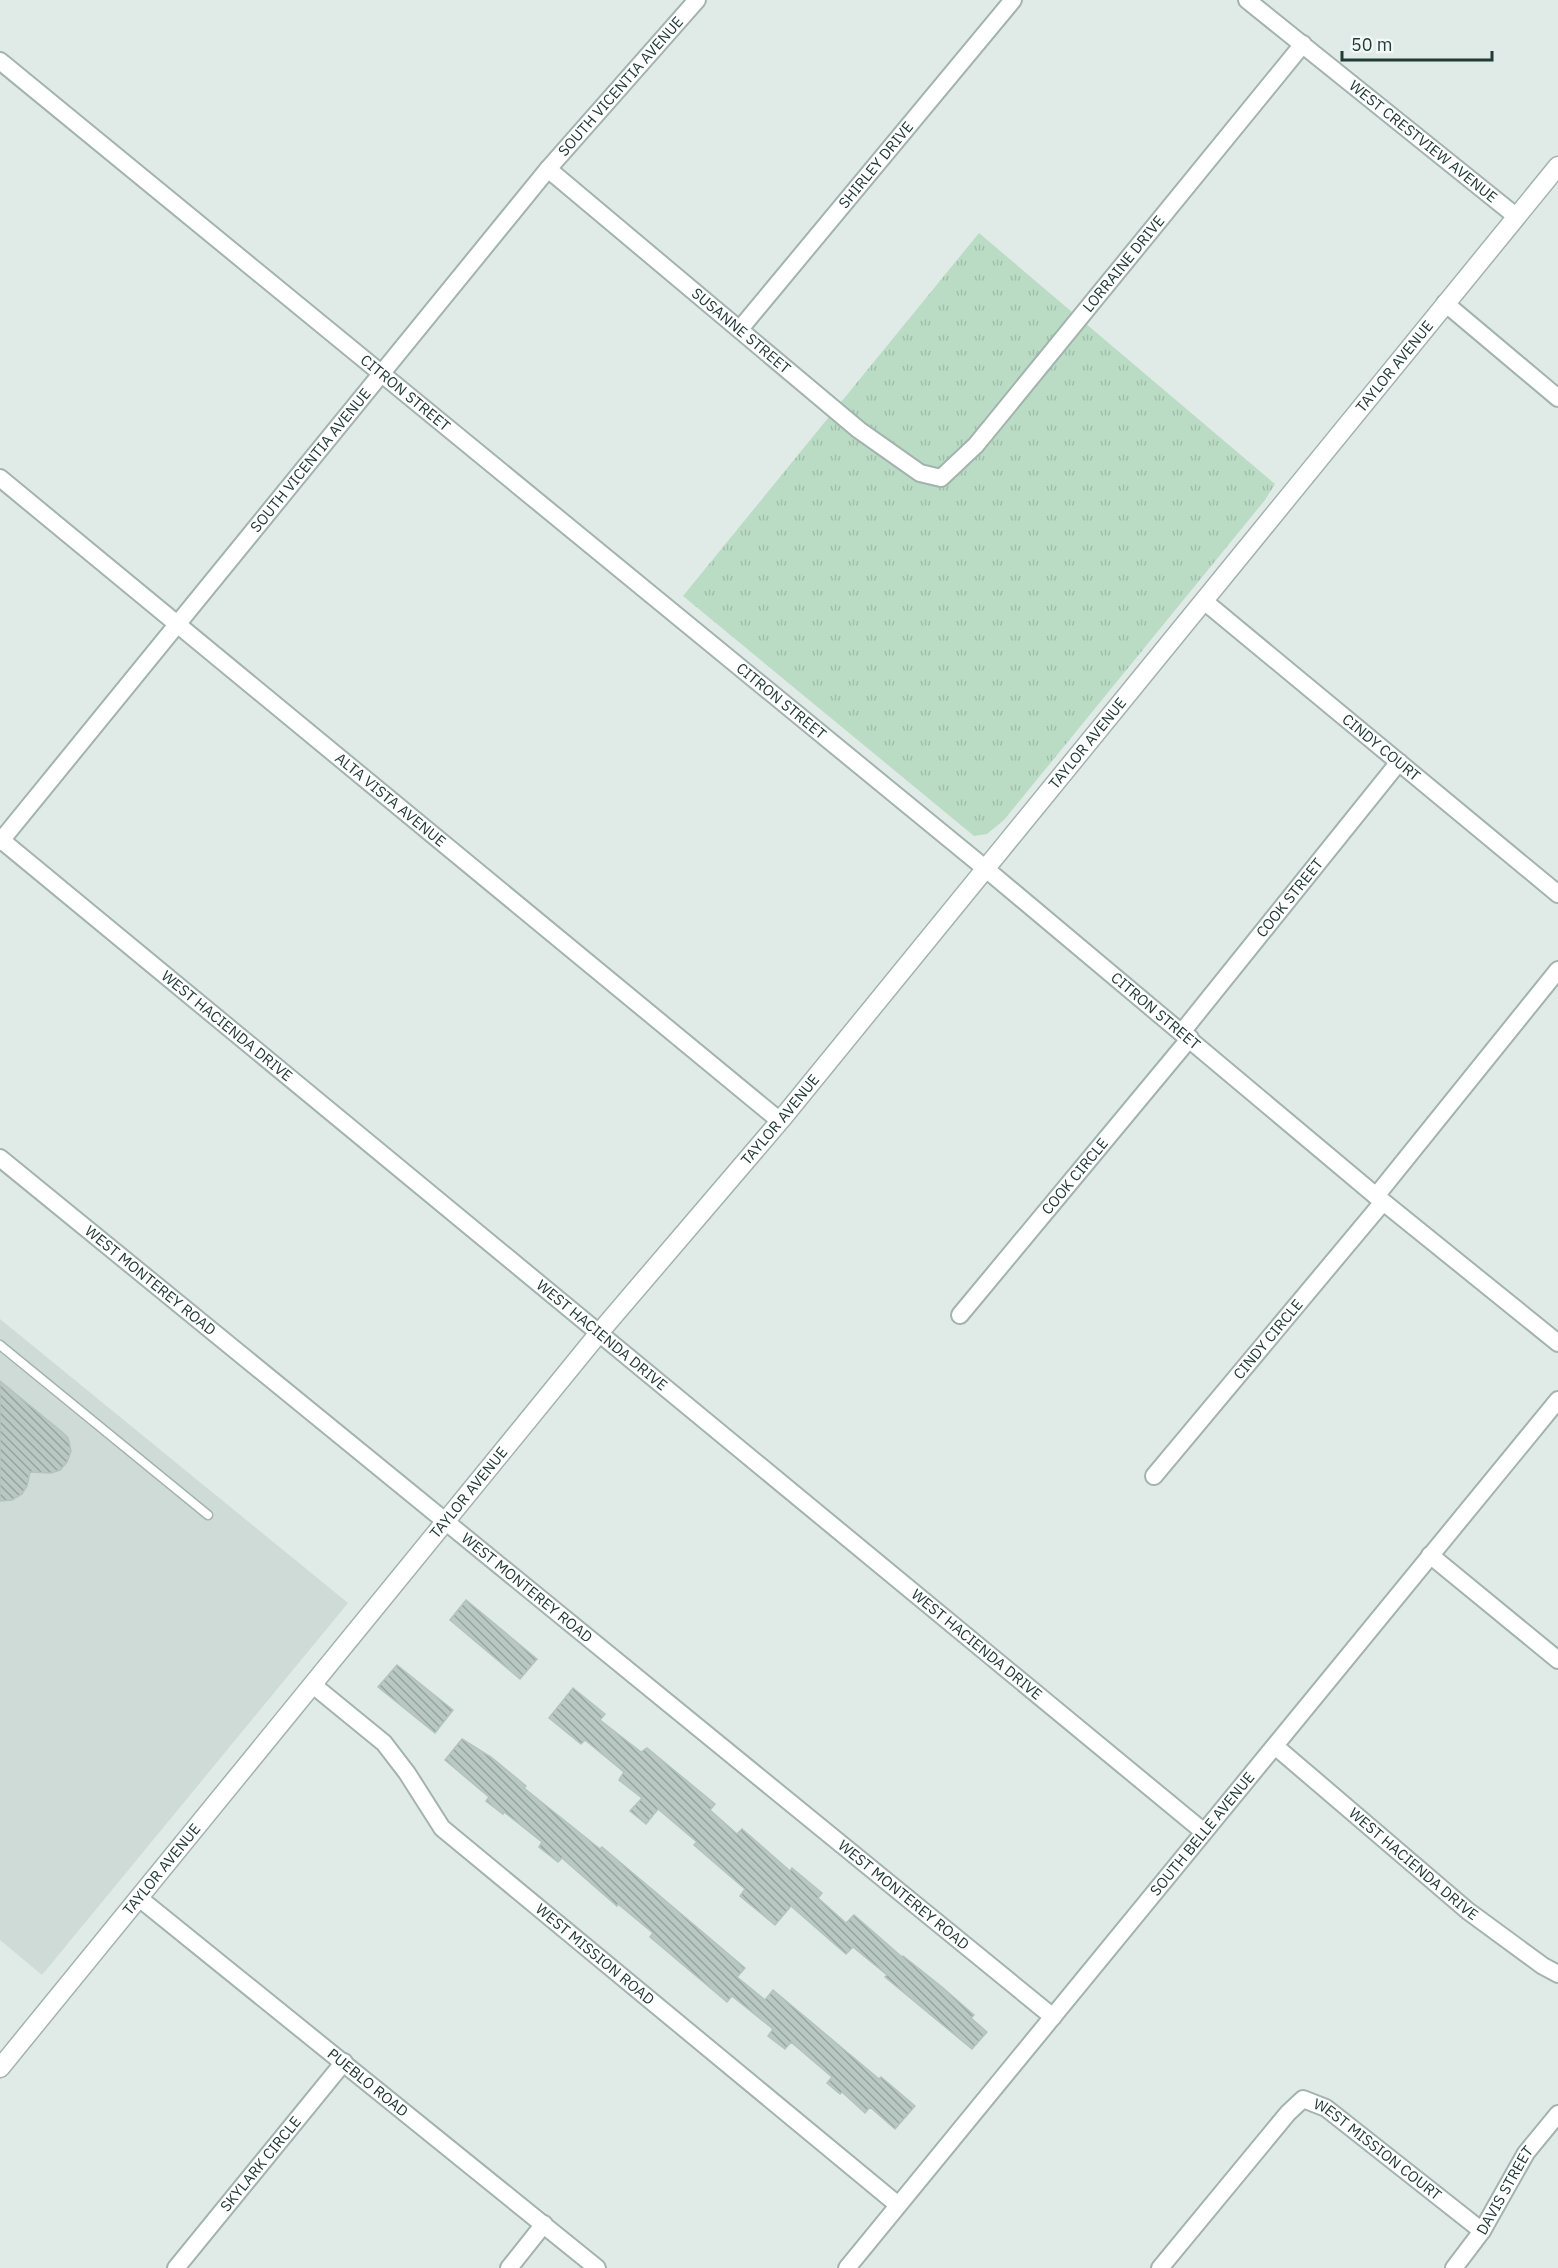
<svg xmlns="http://www.w3.org/2000/svg" width="1558" height="2268" viewBox="0 0 1558 2268" font-family="'IBM Plex Sans',sans-serif">
	<style>
		.built { fill: #cfdbd6 }
		.grass { fill: url(#grass-tufts) }
		.building { fill: url(#building-back-hatch); stroke: #b3c4be; stroke-width: 1.5 }
		.lines { fill: none; stroke-linecap: round; stroke-linejoin: round }
		.service-casing { stroke: #a3b3ae; stroke-width: 11 }
		.minor-casing { stroke: #a3b3ae; stroke-width: 20 }
		.tertiary-casing { stroke: #a3b3ae; stroke-width: 21 }
		.service { stroke: #fff; stroke-width: 8 }
		.minor { stroke: #fff; stroke-width: 16 }
		.tertiary { stroke: #fff; stroke-width: 18 }
		.labels { text-anchor: middle; stroke-width: 4.5; stroke-linejoin: round; paint-order: stroke }
		.street-label { font-size: 15px; fill: #213b36; stroke: #f1f8f5 }
	</style>
	<defs>
		<pattern id="grass-tufts" width="24" height="20" patternUnits="userSpaceOnUse" patternTransform="scale(1.5)"><rect width="24" height="20" fill="#badcc5"/><path d="M3 7l-1-3M5 7V3M7 7l1-3M15 17l-1-3M17 17v-4M19 17l1-3" fill="none" stroke="#a0beaa"/></pattern>
		<pattern id="building-back-hatch" width="6" height="6" patternUnits="userSpaceOnUse" patternTransform="scale(1.5)"><rect width="6" height="6" fill="#b9c8c3"/><path d="M-1 5l2 2M0 0l6 6M5-1l2 2" fill="none" stroke="#96a49f"/></pattern>
	</defs>
	<rect width="100%" height="100%" fill="#e0ebe7"/>
	<path class="built" d="M 0,1319 L 348,1603 L 42,1975 L 0,1940 Z"/>
	<path class="grass" d="M 979,233 L 1275,484 L 1265,500 L 1004,820 L 987,834 L 974,836 L 683,596 Z"/>
	<path class="building" d="M 0,1381 L 62,1432 L 68,1438 L 71,1451 L 67,1462 L 60,1470 L 51,1473 L 30,1472 L 27,1486 L 22,1494 L 12,1500 L 0,1501 Z
		M 466,1600 L 537,1659 L 520,1679 L 450,1620 Z
		M 397,1665 L 453,1710 L 435,1733 L 378,1687 Z
		M 573,1688 L 605,1714 L 600,1720 L 641,1752 L 647,1748 L 715,1804 L 710,1810 L 737,1834 L 742,1829 L 790,1871 L 792,1868 L 822,1893 L 818,1898 L 846,1923 L 854,1915 L 902,1957 L 903,1956 L 942,1987 L 974,2015 L 971,2018 L 987,2032 L 972,2049 L 885,1977 L 887,1975 L 853,1947 L 846,1954 L 791,1906 L 775,1925 L 740,1896 L 745,1889 L 694,1845 L 697,1842 L 658,1809 L 646,1824 L 630,1811 L 642,1798 L 619,1780 L 624,1772 L 585,1740 L 581,1744 L 549,1718 Z
		M 462,1739 L 491,1757 L 526,1786 L 524,1788 L 600,1849 L 602,1847 L 745,1968 L 737,1977 L 765,2000 L 773,1990 L 879,2079 L 881,2077 L 915,2106 L 895,2129 L 870,2107 L 865,2113 L 842,2092 L 840,2094 L 827,2083 L 832,2077 L 791,2042 L 785,2049 L 768,2036 L 773,2029 L 732,1996 L 727,2002 L 650,1937 L 653,1933 L 618,1904 L 617,1906 L 562,1858 L 558,1862 L 539,1847 L 542,1842 L 504,1812 L 503,1814 L 486,1801 L 489,1797 L 445,1760 Z"/>
	<g class="lines">
		<defs>
			<path id="service" d="M 0,1345 L 208,1515"/>
			<g id="minor">
				<path id="s1" d="M 1247,0 L 1517,217"/>
				<path id="s2" d="M 0,61 L 986,869 L 1376,1196 L 1558,1343"/>
				<path id="s3" d="M 548,169 L 859,430 L 920,473 L 941,478 L 976,445 L 1303,44"/>
				<path d="M 1445,303 L 1558,398"/>
				<path id="s4" d="M 740,329 L 1013,0"/>
				<path id="s5" d="M 0,478 L 780,1121"/>
				<path id="s6" d="M 1204,601 L 1558,894"/>
				<path id="s7" d="M 0,839 L 1204,1832"/>
				<path id="s8" d="M 0,842 L 548,169 L 697,0"/>
				<path id="s9" d="M 1182,1032 L 1399,762"/>
				<path id="s10" d="M 0,1158 L 1053,2017"/>
				<path d="M 1376,1196 L 1558,970"/>
				<path id="s11" d="M 960,1315 L 1190,1038"/>
				<path id="s12" d="M 1154,1476 L 1383,1202"/>
				<path d="M 1430,1555 L 1558,1660"/>
				<path id="s13" d="M 313,1685 L 384,1743 L 407,1773 L 442,1828 L 898,2205"/>
				<path id="s14" d="M 1275,1746 L 1468,1911 L 1543,1966 L 1558,1974"/>
				<path id="s15" d="M 139,1898 L 597,2268"/>
				<path id="s16" d="M 176,2268 L 344,2062"/>
				<path d="M 509,2268 L 544,2224"/>
				<path id="s17" d="M 847,2268 L 1558,1400"/>
				<path id="s18" d="M 1160,2268 L 1288,2113 L 1303,2099 L 1326,2108 L 1482,2231"/>
				<path id="s19" d="M 1454,2268 L 1482,2231 L 1526,2153 L 1558,2114"/>
			</g>
			<g id="tertiary">
				<path id="s20" d="M 0,2068 L 599,1333 L 780,1121 L 1558,166"/>
			</g>
		</defs>
		<use href="#service" class="service-casing"/>
		<use href="#minor" class="minor-casing"/>
		<use href="#tertiary" class="tertiary-casing"/>
		<use href="#service" class="service"/>
		<use href="#minor" class="minor"/>
		<use href="#tertiary" class="tertiary"/>
	</g>
	<g class="labels">
		<g class="street-label">
			<text dy="5" stroke="none"><textPath href="#s8" startOffset="978">SOUTH VICENTIA AVENUE</textPath></text>
			<text dy="5" stroke="none"><textPath href="#s1" startOffset="226">WEST CRESTVIEW AVENUE</textPath></text>
			<text dy="5" stroke="none"><textPath href="#s4" startOffset="213">SHIRLEY DRIVE</textPath></text>
			<text dy="5" stroke="none"><textPath href="#s3" startOffset="784">LORRAINE DRIVE</textPath></text>
			<text dy="5" stroke="none"><textPath href="#s3" startOffset="252">SUSANNE STREET</textPath></text>
			<text dy="5" stroke="none"><textPath href="#s20" startOffset="2200">TAYLOR AVENUE</textPath></text>
			<text dy="5" stroke="none"><textPath href="#s2" startOffset="524">CITRON STREET</textPath></text>
			<text dy="5" stroke="none"><textPath href="#s8" startOffset="492">SOUTH VICENTIA AVENUE</textPath></text>
			<text dy="5" stroke="none"><textPath href="#s2" startOffset="1010">CITRON STREET</textPath></text>
			<text dy="5" stroke="none"><textPath href="#s20" startOffset="1714">TAYLOR AVENUE</textPath></text>
			<text dy="5" stroke="none"><textPath href="#s6" startOffset="230">CINDY COURT</textPath></text>
			<text dy="5" stroke="none"><textPath href="#s5" startOffset="506">ALTA VISTA AVENUE</textPath></text>
			<text dy="5" stroke="none"><textPath href="#s9" startOffset="172">COOK STREET</textPath></text>
			<text dy="5" stroke="none"><textPath href="#s2" startOffset="1496">CITRON STREET</textPath></text>
			<text dy="5" stroke="none"><textPath href="#s7" startOffset="294">WEST HACIENDA DRIVE</textPath></text>
			<text dy="5" stroke="none"><textPath href="#s20" startOffset="1228">TAYLOR AVENUE</textPath></text>
			<text dy="5" stroke="none"><textPath href="#s11" startOffset="180">COOK CIRCLE</textPath></text>
			<text dy="5" stroke="none"><textPath href="#s10" startOffset="194">WEST MONTEREY ROAD</textPath></text>
			<text dy="5" stroke="none"><textPath href="#s7" startOffset="780">WEST HACIENDA DRIVE</textPath></text>
			<text dy="5" stroke="none"><textPath href="#s12" startOffset="178">CINDY CIRCLE</textPath></text>
			<text dy="5" stroke="none"><textPath href="#s20" startOffset="742">TAYLOR AVENUE</textPath></text>
			<text dy="5" stroke="none"><textPath href="#s10" startOffset="680">WEST MONTEREY ROAD</textPath></text>
			<text dy="5" stroke="none"><textPath href="#s7" startOffset="1266">WEST HACIENDA DRIVE</textPath></text>
			<text dy="5" stroke="none"><textPath href="#s17" startOffset="561">SOUTH BELLE AVENUE</textPath></text>
			<text dy="5" stroke="none"><textPath href="#s14" startOffset="182">WEST HACIENDA DRIVE</textPath></text>
			<text dy="5" stroke="none"><textPath href="#s20" startOffset="256">TAYLOR AVENUE</textPath></text>
			<text dy="5" stroke="none"><textPath href="#s10" startOffset="1166">WEST MONTEREY ROAD</textPath></text>
			<text dy="5" stroke="none"><textPath href="#s13" startOffset="393">WEST MISSION ROAD</textPath></text>
			<text dy="5" stroke="none"><textPath href="#s15" startOffset="294">PUEBLO ROAD</textPath></text>
			<text dy="5" stroke="none"><textPath href="#s18" startOffset="312">WEST MISSION COURT</textPath></text>
			<text dy="5" stroke="none"><textPath href="#s16" startOffset="134">SKYLARK CIRCLE</textPath></text>
			<text dy="5" stroke="none"><textPath href="#s19" startOffset="93">DAVIS STREET</textPath></text>
		</g>
	</g>
	<path d="M1342 51v9h150v-9" fill="none" stroke="#213b36" stroke-width="3"/>
	<text x="1351" y="51" font-size="18" fill="#213b36" stroke="#f1f8f5" stroke-width="4.5" paint-order="stroke">50 m</text>
</svg>
